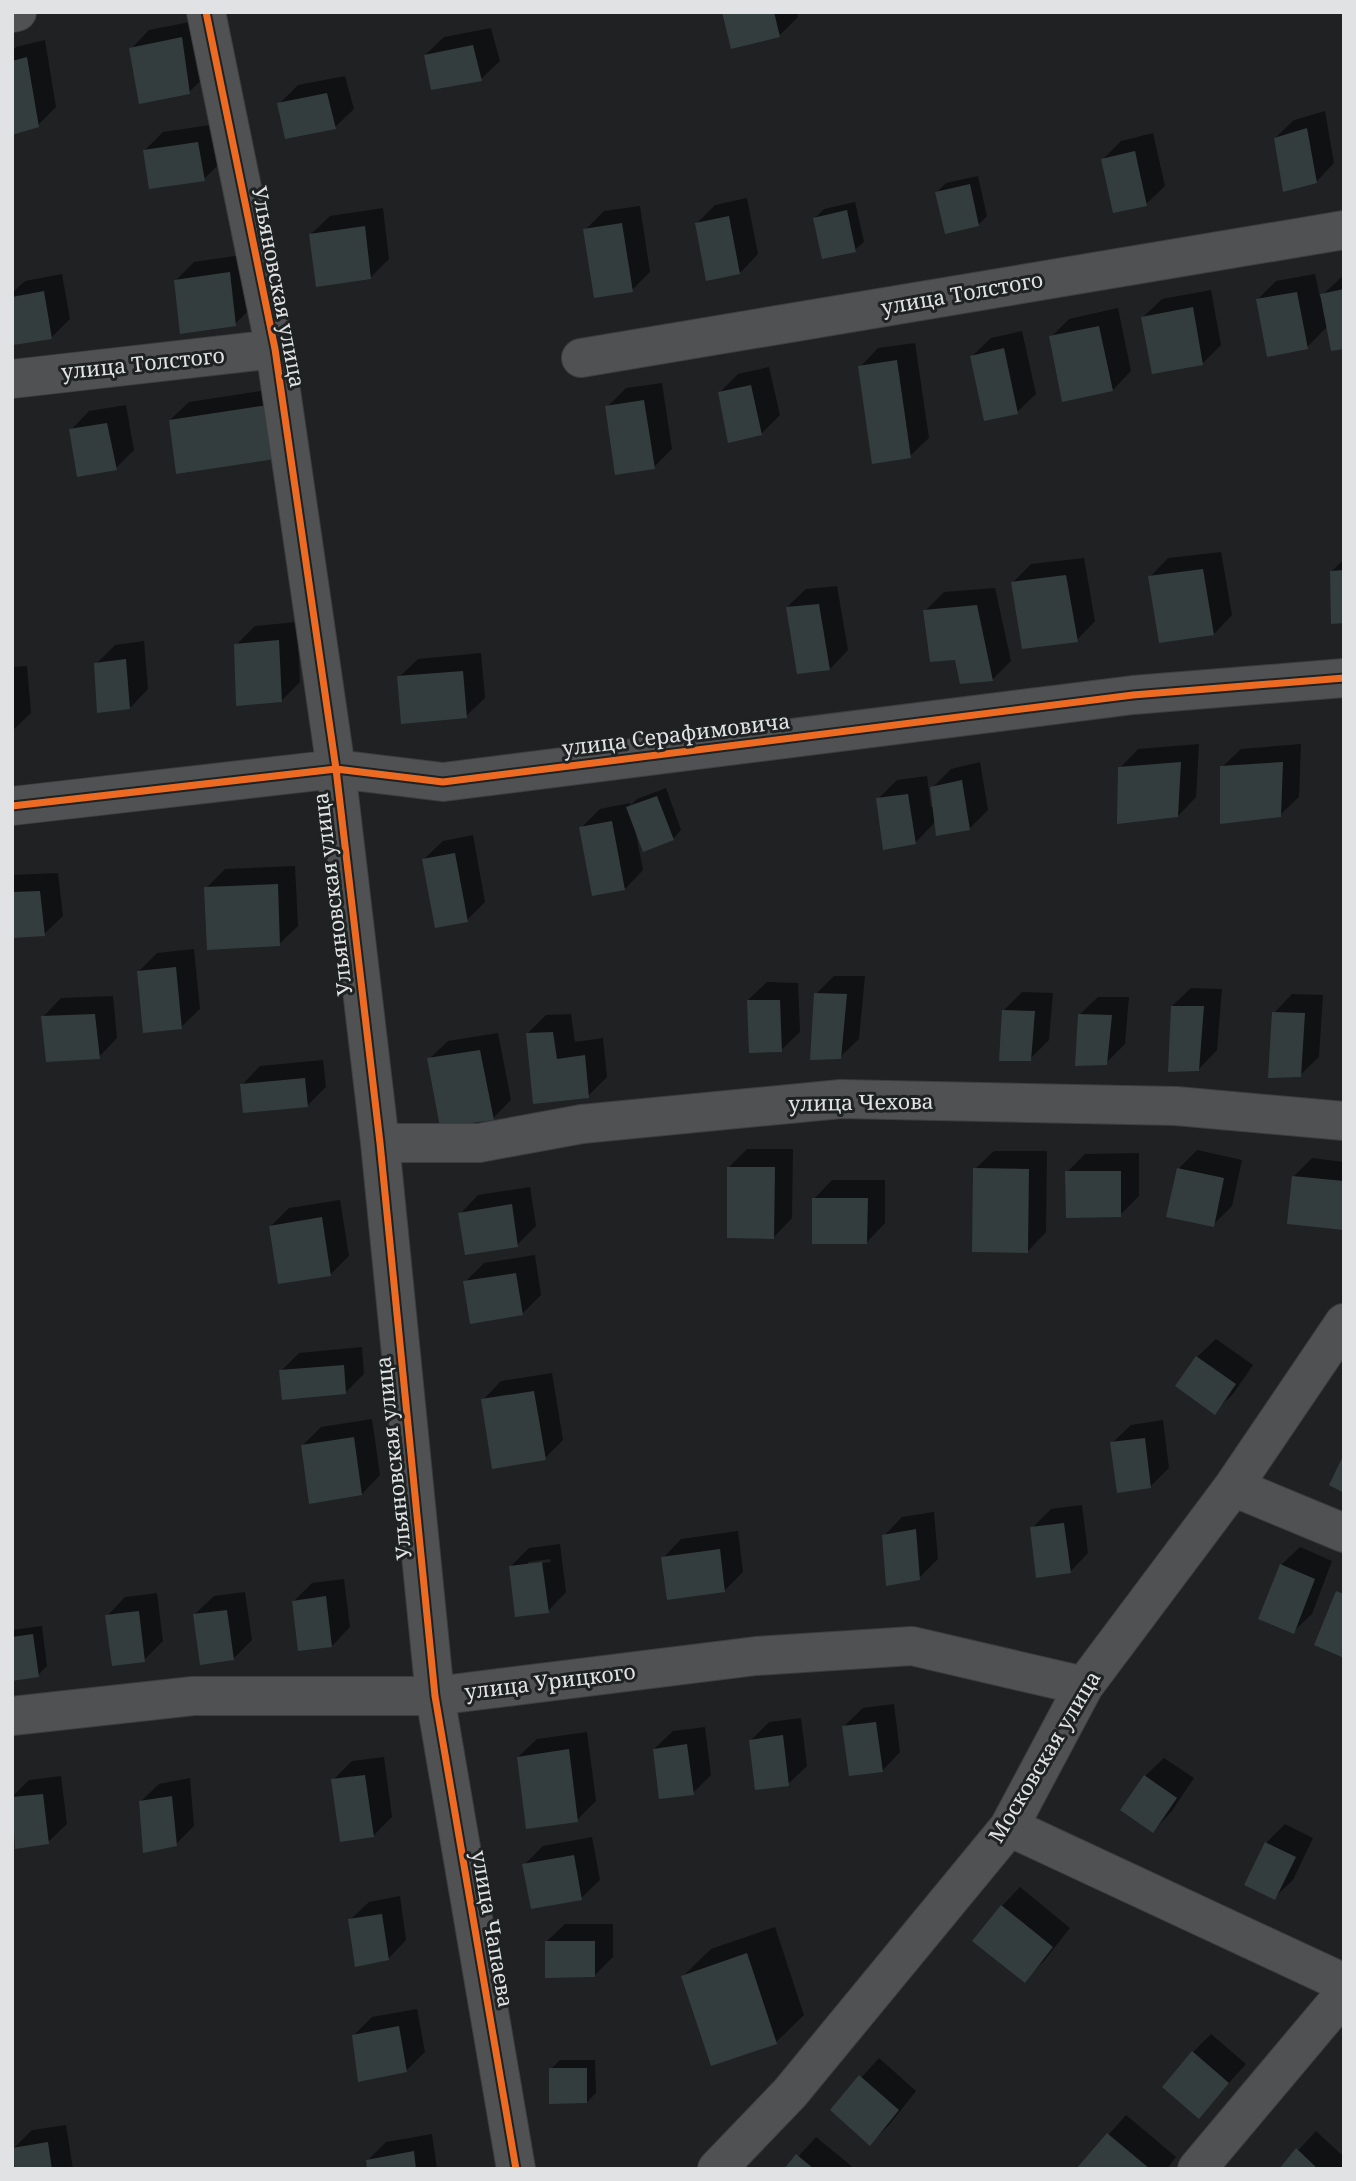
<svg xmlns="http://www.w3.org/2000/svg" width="1356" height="2181" viewBox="0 0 1356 2181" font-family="'Noto Serif',serif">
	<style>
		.shadow { fill: #0007; fill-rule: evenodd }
		.building { fill: #343d3d }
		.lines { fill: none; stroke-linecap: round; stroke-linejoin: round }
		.minor-casing { stroke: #3c3d3e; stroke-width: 40 }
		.minor { stroke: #505152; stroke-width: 38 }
		.cycleway-casing { stroke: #1e2223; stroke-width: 11 }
		.cycleway { stroke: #ed6a23; stroke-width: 7 }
		.labels { text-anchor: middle; stroke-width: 6; stroke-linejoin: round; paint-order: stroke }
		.street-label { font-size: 21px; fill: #e0e2e3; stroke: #1e2223 }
	</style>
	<rect width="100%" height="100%" fill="#1f2122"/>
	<path class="shadow" d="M 724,12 L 797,12 L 798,17 L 779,36 Z
		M 200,20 L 208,74 L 189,92 L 131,49 L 149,30 Z
		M 491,28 L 500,61 L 481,79 L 425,55 L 444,37 Z
		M 45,40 L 56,107 L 38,125 L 12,133 L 12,51 L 16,47 Z
		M 345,76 L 354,109 L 335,127 L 279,104 L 298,85 Z
		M 1325,111 L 1334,163 L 1316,182 L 1275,138 L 1294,120 Z
		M 217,124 L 223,160 L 204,179 L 145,150 L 163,132 Z
		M 1153,133 L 1165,186 L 1146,204 L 1103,159 L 1121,141 Z
		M 978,176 L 987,216 L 978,225 L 937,192 L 946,183 Z
		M 747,198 L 758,254 L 740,273 L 697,223 L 715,205 Z
		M 855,202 L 864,242 L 855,250 L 815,218 L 824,209 Z
		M 640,206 L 650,272 L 632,290 L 585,230 L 604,211 Z
		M 383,208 L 389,259 L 370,278 L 311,234 L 330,216 Z
		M 248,254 L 254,305 L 235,324 L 176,280 L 194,262 Z
		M 62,274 L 70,319 L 52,337 L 14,343 L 12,293 L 25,281 Z
		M 1315,274 L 1320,297 L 1344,275 L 1344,347 L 1328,326 L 1307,347 L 1257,300 L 1276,281 Z
		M 1211,290 L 1221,345 L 1203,363 L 1143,317 L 1162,299 Z
		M 1118,308 L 1131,371 L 1113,390 L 1051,337 L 1069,319 Z
		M 1022,331 L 1036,394 L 1017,412 L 972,356 L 991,338 Z
		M 915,343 L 929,438 L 910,456 L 860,367 L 878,348 Z
		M 769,367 L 780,415 L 761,434 L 719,393 L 738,374 Z
		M 662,383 L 672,449 L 654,467 L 607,407 L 626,388 Z
		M 286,387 L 292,438 L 170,420 L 189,402 Z
		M 126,405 L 134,450 L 116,468 L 71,430 L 89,411 Z
		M 1221,552 L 1232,615 L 1214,634 L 1150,577 L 1168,558 Z
		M 1084,558 L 1095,621 L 1077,640 L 1013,582 L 1031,564 Z
		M 1344,559 L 1344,621 L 1332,571 Z
		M 837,586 L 848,650 L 830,669 L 787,607 L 806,589 Z
		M 995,588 L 1011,661 L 993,679 L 961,682 L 956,658 L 925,611 L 944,592 Z
		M 297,622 L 300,682 L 281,701 L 236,645 L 255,626 Z
		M 144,641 L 148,689 L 130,708 L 96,664 L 115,645 Z
		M 481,653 L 485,698 L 466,716 L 399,677 L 418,659 Z
		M 27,666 L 31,713 L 12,731 L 12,667 Z
		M 1199,744 L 1196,797 L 1178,816 L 1120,768 L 1138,749 Z
		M 1301,744 L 1299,797 L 1280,815 L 1222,767 L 1241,749 Z
		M 980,762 L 988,810 L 969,829 L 936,821 L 915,843 L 878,799 L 897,780 L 927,776 L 931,807 L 934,807 L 932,788 L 951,769 Z
		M 666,788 L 681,830 L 673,839 L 636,834 L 643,870 L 625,889 L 581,828 L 600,809 L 630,803 L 631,805 L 637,799 Z
		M 473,835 L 485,902 L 467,920 L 424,859 L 443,841 Z
		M 295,866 L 298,926 L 279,944 L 206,888 L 225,869 Z
		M 58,873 L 63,916 L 44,934 L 12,937 L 12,875 Z
		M 194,949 L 200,1009 L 181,1027 L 139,971 L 157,953 Z
		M 834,976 L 865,976 L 859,1039 L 840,1057 L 816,994 Z
		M 767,982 L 798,983 L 800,1032 L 781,1050 L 748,1000 Z
		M 1191,988 L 1222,989 L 1217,1050 L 1199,1069 L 1172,1006 Z
		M 1022,992 L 1053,993 L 1049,1040 L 1030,1059 L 1003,1011 Z
		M 1292,994 L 1323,995 L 1319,1057 L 1300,1075 L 1274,1013 Z
		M 113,996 L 117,1038 L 99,1057 L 43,1017 L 61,998 Z
		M 1098,997 L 1129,997 L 1125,1044 L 1106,1063 L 1079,1015 Z
		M 571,1014 L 575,1042 L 603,1038 L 607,1077 L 588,1096 L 528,1033 L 546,1015 Z
		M 498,1033 L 511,1100 L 493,1118 L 429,1059 L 448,1041 Z
		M 323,1060 L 326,1087 L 307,1106 L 242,1085 L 260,1066 Z
		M 747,1149 L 793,1149 L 792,1218 L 774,1237 L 729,1167 Z
		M 1197,1150 L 1242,1160 L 1232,1206 L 1213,1225 L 1178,1169 Z
		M 994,1151 L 1047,1151 L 1046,1232 L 1028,1251 L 975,1169 Z
		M 1139,1153 L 1139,1196 L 1120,1215 L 1067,1172 L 1085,1154 Z
		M 1312,1158 L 1344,1162 L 1344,1227 L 1293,1177 Z
		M 832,1180 L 885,1180 L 885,1223 L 867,1242 L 814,1199 Z
		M 530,1187 L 536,1226 L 517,1245 L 460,1214 L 478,1195 Z
		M 340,1200 L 349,1256 L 330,1275 L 271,1226 L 289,1208 Z
		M 535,1255 L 541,1295 L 522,1314 L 465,1282 L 484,1263 Z
		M 1216,1339 L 1253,1365 L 1233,1394 L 1214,1412 L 1197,1357 Z
		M 362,1347 L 364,1374 L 346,1392 L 281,1371 L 299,1353 Z
		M 552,1373 L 563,1440 L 545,1458 L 483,1400 L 501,1381 Z
		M 372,1419 L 380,1475 L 362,1494 L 302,1446 L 321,1427 Z
		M 1163,1420 L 1169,1468 L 1150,1487 L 1112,1443 L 1131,1425 Z
		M 1082,1505 L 1088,1553 L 1070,1572 L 1032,1528 L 1051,1509 Z
		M 934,1512 L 938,1559 L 919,1578 L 884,1536 L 902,1517 Z
		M 738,1531 L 743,1572 L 725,1590 L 663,1558 L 681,1539 Z
		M 560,1544 L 566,1592 L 548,1611 L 510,1567 L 529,1548 ZM 550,1559 L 551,1562 L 528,1565 L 528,1562 Z
		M 1300,1547 L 1332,1561 L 1312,1614 L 1293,1632 L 1281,1565 Z
		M 344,1579 L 350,1627 L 332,1646 L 294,1601 L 312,1583 Z
		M 245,1592 L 252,1640 L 233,1659 L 195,1614 L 214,1596 Z
		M 157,1593 L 163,1641 L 144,1660 L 107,1616 L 125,1597 Z
		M 42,1626 L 47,1666 L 38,1675 L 12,1679 L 12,1630 Z
		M 894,1704 L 900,1752 L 882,1771 L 844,1726 L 863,1708 Z
		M 801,1718 L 807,1766 L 788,1784 L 751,1740 L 769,1722 Z
		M 705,1727 L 711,1775 L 693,1793 L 654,1749 L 673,1731 Z
		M 587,1732 L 596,1801 L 577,1820 L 518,1757 L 537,1739 Z
		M 384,1757 L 392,1817 L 373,1836 L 333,1780 L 352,1761 Z
		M 1164,1758 L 1194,1778 L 1171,1812 L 1153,1831 L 1145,1776 Z
		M 61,1776 L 67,1824 L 48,1842 L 17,1847 L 12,1797 L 29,1780 Z
		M 190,1778 L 194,1826 L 176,1844 L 140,1802 L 159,1784 Z
		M 1285,1824 L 1313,1838 L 1293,1880 L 1274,1898 L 1266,1843 Z
		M 592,1837 L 600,1880 L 581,1898 L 524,1865 L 543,1846 Z
		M 1020,1887 L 1070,1928 L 1043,1962 L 1024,1980 L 974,1940 L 1002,1906 Z
		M 400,1896 L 406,1940 L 388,1959 L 350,1920 L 369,1902 Z
		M 565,1924 L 613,1924 L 613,1957 L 594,1976 L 546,1942 Z
		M 775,1927 L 804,2015 L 776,2042 L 713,2064 L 683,1976 L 711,1949 Z
		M 417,2009 L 425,2052 L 406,2071 L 353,2036 L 372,2017 Z
		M 1211,2034 L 1246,2064 L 1199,2116 L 1193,2052 Z
		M 879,2058 L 916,2091 L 889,2125 L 870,2144 L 832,2110 Z
		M 560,2060 L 595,2060 L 596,2093 L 587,2102 L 551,2069 Z
		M 1126,2115 L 1176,2157 L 1167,2169 L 1079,2168 Z
		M 66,2125 L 73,2169 L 17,2169 L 14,2148 L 32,2130 Z
		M 1316,2131 L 1344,2157 L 1344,2169 L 1281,2169 Z
		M 432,2134 L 437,2169 L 369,2169 L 368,2160 L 386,2142 Z
		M 816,2137 L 855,2169 L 787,2169 Z"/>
	<path class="building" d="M 722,12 L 774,12 L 780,37 L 731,49 Z
		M 182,37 L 190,94 L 139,104 L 129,48 Z
		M 473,45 L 482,81 L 431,90 L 424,55 Z
		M 27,57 L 39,127 L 12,135 L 12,61 Z
		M 327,93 L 336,129 L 285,139 L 277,103 Z
		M 1307,128 L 1317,183 L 1283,192 L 1274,138 Z
		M 198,142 L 205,181 L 149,189 L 143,150 Z
		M 1135,151 L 1147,206 L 1113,213 L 1101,159 Z
		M 970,184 L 979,226 L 945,234 L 935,192 Z
		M 847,210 L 856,252 L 822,259 L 813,218 Z
		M 729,216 L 740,274 L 706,281 L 695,223 Z
		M 622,223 L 633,292 L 594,298 L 583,229 Z
		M 365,226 L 371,279 L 316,287 L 309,234 Z
		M 230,272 L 236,326 L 180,334 L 174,280 Z
		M 1344,289 L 1344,349 L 1331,351 L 1320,294 Z
		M 44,291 L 52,339 L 13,345 L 12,297 Z
		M 1297,292 L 1308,349 L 1267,357 L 1256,299 Z
		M 1193,307 L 1203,365 L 1152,374 L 1141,317 Z
		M 1099,326 L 1113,391 L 1062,402 L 1049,336 Z
		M 1004,348 L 1018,414 L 984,421 L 970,356 Z
		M 897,360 L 911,458 L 872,464 L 858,366 Z
		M 751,385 L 762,435 L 728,443 L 718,392 Z
		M 644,400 L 655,469 L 615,475 L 605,406 Z
		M 268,405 L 275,459 L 176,474 L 169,420 Z
		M 107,423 L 117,470 L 77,477 L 69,429 Z
		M 1203,569 L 1214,635 L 1159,643 L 1148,576 Z
		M 1344,570 L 1344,623 L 1331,624 L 1330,571 Z
		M 1066,575 L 1078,642 L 1022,649 L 1011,582 Z
		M 819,604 L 830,670 L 797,674 L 786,607 Z
		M 977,605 L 993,681 L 960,684 L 955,660 L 930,662 L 923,610 Z
		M 279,640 L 282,702 L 236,706 L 234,644 Z
		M 126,659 L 130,709 L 97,713 L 94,663 Z
		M 463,671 L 467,718 L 401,724 L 397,676 Z
		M 1181,762 L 1178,817 L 1117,824 L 1118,767 Z
		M 1283,762 L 1281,817 L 1220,824 L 1220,766 Z
		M 962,780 L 970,830 L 936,836 L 930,787 Z
		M 908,794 L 916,844 L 883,850 L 876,798 Z
		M 657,796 L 674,840 L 643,852 L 626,807 Z
		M 612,821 L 625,890 L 592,896 L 579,827 Z
		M 455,853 L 468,922 L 435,928 L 422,859 Z
		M 278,884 L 280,946 L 207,950 L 204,887 Z
		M 40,891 L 45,936 L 12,938 L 12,892 Z
		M 176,967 L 182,1029 L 143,1033 L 137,971 Z
		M 814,993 L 847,994 L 841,1059 L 810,1060 Z
		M 747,1000 L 780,1000 L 782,1052 L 749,1053 Z
		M 1171,1006 L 1204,1006 L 1199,1071 L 1168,1072 Z
		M 1002,1010 L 1035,1011 L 1031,1061 L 999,1061 Z
		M 1272,1012 L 1305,1013 L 1301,1077 L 1268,1078 Z
		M 95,1014 L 100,1059 L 46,1062 L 41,1016 Z
		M 1078,1014 L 1112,1015 L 1107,1065 L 1075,1066 Z
		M 553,1032 L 557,1059 L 585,1055 L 589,1098 L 533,1104 L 526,1033 Z
		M 480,1050 L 494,1120 L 440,1127 L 427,1058 Z
		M 305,1078 L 308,1107 L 243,1113 L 240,1084 Z
		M 727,1167 L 775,1167 L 774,1239 L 727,1238 Z
		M 973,1168 L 1029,1169 L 1028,1253 L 972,1252 Z
		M 1177,1168 L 1224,1178 L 1214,1227 L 1166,1217 Z
		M 1065,1171 L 1121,1171 L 1121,1217 L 1066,1218 Z
		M 1292,1176 L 1344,1181 L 1344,1230 L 1287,1224 Z
		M 812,1198 L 868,1198 L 867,1244 L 812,1244 Z
		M 512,1204 L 518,1247 L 465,1255 L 458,1213 Z
		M 322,1217 L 331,1276 L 278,1284 L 269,1226 Z
		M 516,1273 L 523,1315 L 470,1324 L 463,1281 Z
		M 1196,1356 L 1236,1384 L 1215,1415 L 1175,1386 Z
		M 344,1365 L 346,1394 L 282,1400 L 279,1370 Z
		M 534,1391 L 546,1460 L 492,1469 L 481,1399 Z
		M 354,1437 L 362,1495 L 309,1504 L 301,1445 Z
		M 1145,1438 L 1151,1488 L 1117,1493 L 1110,1442 Z
		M 1344,1454 L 1344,1493 L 1329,1485 Z
		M 1064,1523 L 1071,1573 L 1036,1578 L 1030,1527 Z
		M 916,1529 L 920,1580 L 886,1586 L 882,1535 Z
		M 720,1549 L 725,1592 L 667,1600 L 661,1557 Z
		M 542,1562 L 549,1613 L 515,1617 L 509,1566 Z
		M 1280,1564 L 1315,1579 L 1294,1634 L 1258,1619 Z
		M 1336,1591 L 1344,1594 L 1344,1658 L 1314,1645 Z
		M 326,1596 L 332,1647 L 298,1651 L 292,1601 Z
		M 227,1610 L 234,1660 L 200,1665 L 193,1614 Z
		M 139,1611 L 145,1662 L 112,1666 L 105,1615 Z
		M 33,1634 L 39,1677 L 12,1681 L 12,1637 Z
		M 876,1722 L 883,1772 L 849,1776 L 842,1726 Z
		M 783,1735 L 789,1786 L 755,1790 L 749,1740 Z
		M 687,1744 L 694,1795 L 659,1799 L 653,1749 Z
		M 569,1749 L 578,1822 L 526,1829 L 517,1757 Z
		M 365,1775 L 374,1837 L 340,1842 L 331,1779 Z
		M 1144,1775 L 1177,1798 L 1153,1833 L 1120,1810 Z
		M 43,1794 L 49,1844 L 15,1849 L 12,1797 Z
		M 172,1796 L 177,1846 L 143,1853 L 139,1801 Z
		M 1265,1842 L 1296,1857 L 1275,1900 L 1244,1885 Z
		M 574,1855 L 582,1900 L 531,1909 L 522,1864 Z
		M 1001,1905 L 1053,1947 L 1025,1983 L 972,1941 Z
		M 382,1914 L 389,1960 L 355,1967 L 348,1919 Z
		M 545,1941 L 595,1941 L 595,1977 L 545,1978 Z
		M 747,1953 L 777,2044 L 711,2066 L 681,1976 Z
		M 399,2026 L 407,2072 L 358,2082 L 352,2035 Z
		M 1192,2051 L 1229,2083 L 1199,2119 L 1162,2087 Z
		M 549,2068 L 587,2068 L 587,2103 L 549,2104 Z
		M 859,2075 L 899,2110 L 870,2146 L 830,2110 Z
		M 1107,2133 L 1150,2169 L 1076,2169 Z
		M 48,2142 L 52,2169 L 15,2169 L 12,2148 Z
		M 1296,2148 L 1318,2169 L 1279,2169 Z
		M 414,2151 L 416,2169 L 367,2169 L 366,2160 Z
		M 796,2154 L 814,2169 L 784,2169 Z"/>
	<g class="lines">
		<defs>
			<path id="minor" d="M 206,12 L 275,349 L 336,769 L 380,1143 L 435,1696 L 516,2169
				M 12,13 L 17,12
				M 581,358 L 1344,230
				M 12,379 L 275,349
				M 12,806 L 336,769 L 443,782 L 1133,695 L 1344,678
				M 380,1143 L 479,1143 L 582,1124 L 841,1099 L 1176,1106 L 1344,1121
				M 1233,1487 L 1344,1533
				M 12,1716 L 193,1696 L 435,1696 L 756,1656 L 912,1646 L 1084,1686
				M 1009,1827 L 1344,1983
				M 717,2169 L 790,2093 L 1009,1827 L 1084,1686 L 1233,1487 L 1344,1323
				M 1197,2169 L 1344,1994"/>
		</defs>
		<use href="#minor" class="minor-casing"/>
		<use href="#minor" class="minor"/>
		<defs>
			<path id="cycleway" d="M 206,12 L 275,349 L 336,769 L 380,1143 L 435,1696 L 516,2169
				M 12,806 L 336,769 L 443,782 L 1133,695 L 1344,678"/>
		</defs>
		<use href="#cycleway" class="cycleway-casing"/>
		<use href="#cycleway" class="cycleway"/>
	</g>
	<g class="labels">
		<g class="street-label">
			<text transform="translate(278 287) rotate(79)" y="7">Ульяновская улица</text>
			<text transform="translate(962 294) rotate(-10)" y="7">улица Толстого</text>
			<text transform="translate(143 364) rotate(-6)" y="7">улица Толстого</text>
			<text transform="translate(676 735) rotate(-7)" y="7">улица Серафимовича</text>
			<text transform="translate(333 894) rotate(-97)" y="7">Ульяновская улица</text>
			<text transform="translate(861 1103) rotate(-1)" y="7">улица Чехова</text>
			<text transform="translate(394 1458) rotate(-96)" y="7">Ульяновская улица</text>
			<text transform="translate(550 1682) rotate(-7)" y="7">улица Урицкого</text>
			<text transform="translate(1045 1757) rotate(-59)" y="7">Московская улица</text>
			<text transform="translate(492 1929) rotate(80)" y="7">улица Чапаева</text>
		</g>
	</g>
	<rect width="1356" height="2181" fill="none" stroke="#e0e2e3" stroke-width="28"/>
</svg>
